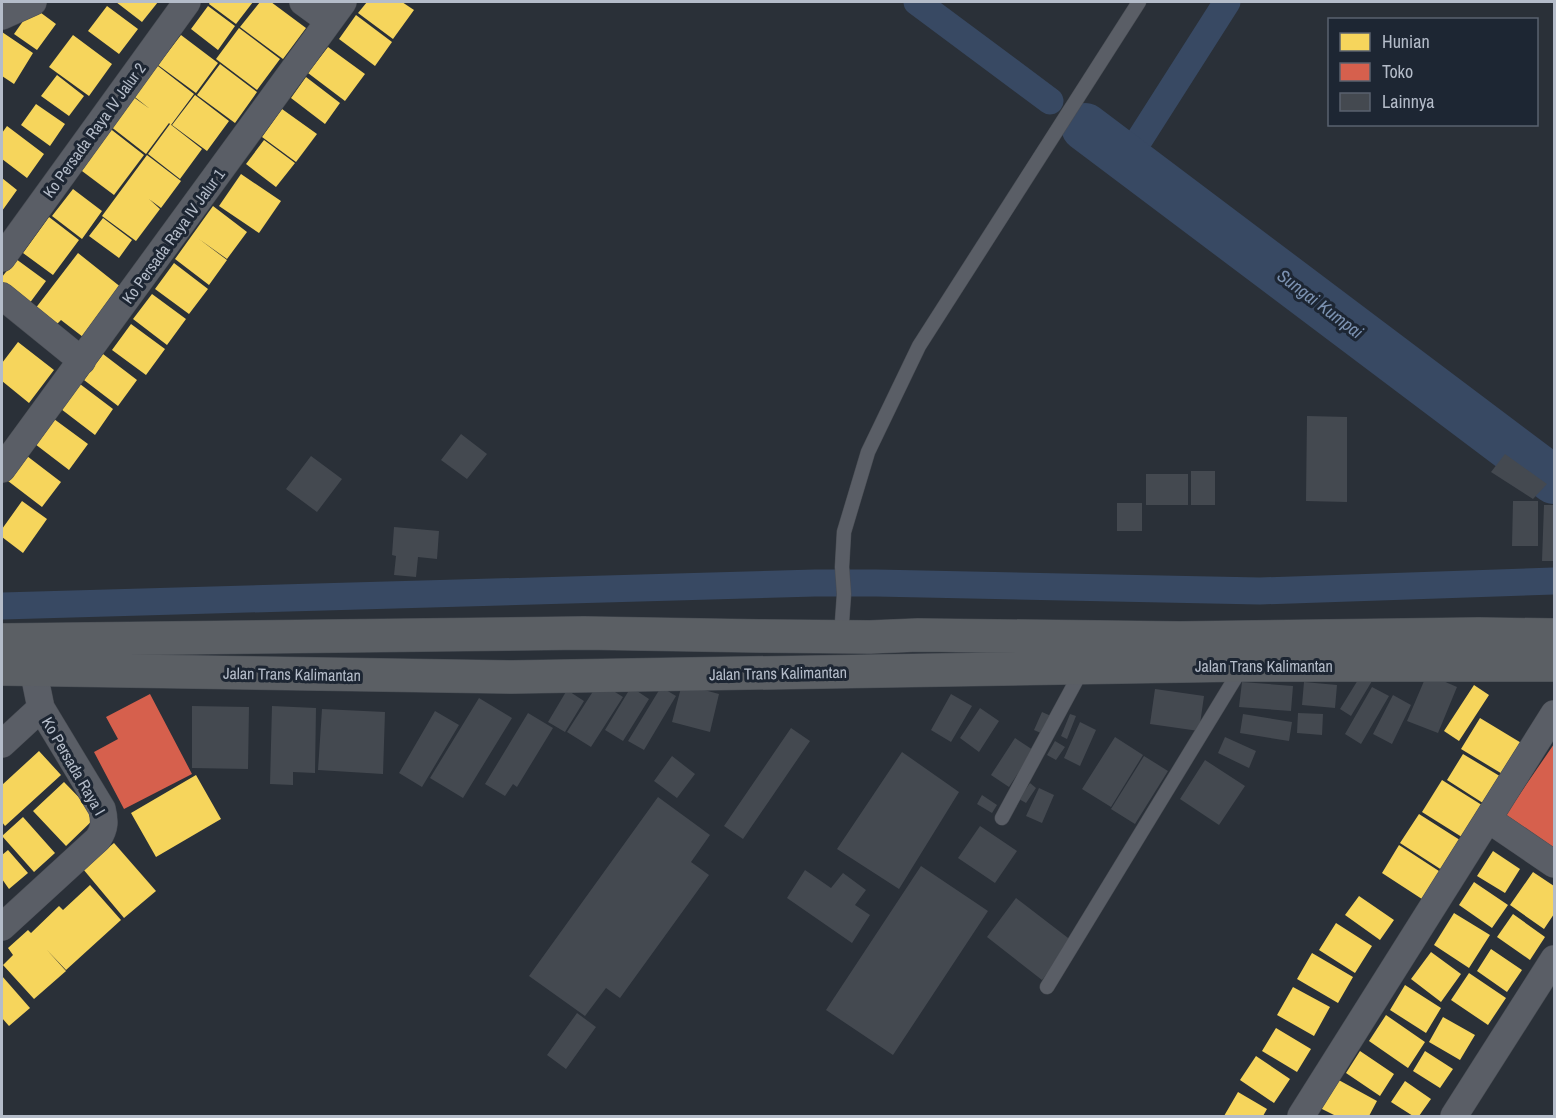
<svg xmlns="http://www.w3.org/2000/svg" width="1556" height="1118" viewBox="0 0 1556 1118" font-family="'Archivo Narrow',sans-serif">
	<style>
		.homes { fill: #f6d55c }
		.shops { fill: #d6604d }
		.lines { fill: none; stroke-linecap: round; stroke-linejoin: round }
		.canal { stroke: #384963; stroke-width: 27 }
		.river { stroke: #384963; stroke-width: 48 }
		.building { fill: #444950 }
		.service-casing { stroke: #484c53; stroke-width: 15 }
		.minor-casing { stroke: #484c53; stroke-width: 28 }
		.trunk-casing { stroke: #474c53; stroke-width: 34 }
		.service { stroke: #5a5e66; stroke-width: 14 }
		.minor { stroke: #5a5e66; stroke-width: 27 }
		.trunk { stroke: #5b5f64; stroke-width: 33 }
		.labels { text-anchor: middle; stroke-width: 6; stroke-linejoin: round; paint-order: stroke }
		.street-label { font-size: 16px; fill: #b4bcc9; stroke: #1d2633 }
		.water-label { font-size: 18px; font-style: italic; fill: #7c92b1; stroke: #1d2633 }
	</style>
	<rect width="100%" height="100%" fill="#2a3038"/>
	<path class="homes" d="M 116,2 L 158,2 L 142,22 Z
		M 210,2 L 253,2 L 236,24 L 209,4 Z
		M 260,2 L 271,2 L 306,28 L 283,59 L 240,27 Z
		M 367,2 L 402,2 L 414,10 L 393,39 L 358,13 Z
		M 107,6 L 138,29 L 119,54 L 88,31 Z
		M 208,6 L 235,26 L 218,50 L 191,29 Z
		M 33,7 L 56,24 L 37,50 L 14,34 Z
		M 356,15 L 392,42 L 375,66 L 339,39 Z
		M 239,28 L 280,59 L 257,90 L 216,59 Z
		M 2,32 L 33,53 L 14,84 L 2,76 Z
		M 73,35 L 112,64 L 89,96 L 49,67 Z
		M 181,35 L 218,63 L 196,93 L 158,65 Z
		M 328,47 L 365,74 L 345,101 L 308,73 Z
		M 154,63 L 194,94 L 171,125 L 169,123 L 146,154 L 110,126 L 132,96 L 150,109 L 131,94 Z
		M 220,64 L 257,92 L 235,123 L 197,95 Z
		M 57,75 L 84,96 L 69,116 L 41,96 Z
		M 306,77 L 340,103 L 325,124 L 291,98 Z
		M 195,95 L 229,121 L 207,151 L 172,125 Z
		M 36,104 L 65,124 L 50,146 L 21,125 Z
		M 282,109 L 317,134 L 296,162 L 262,137 Z
		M 170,124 L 202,149 L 180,179 L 148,154 Z
		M 7,126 L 44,154 L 27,178 L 2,159 L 2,133 Z
		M 108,127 L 144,155 L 114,195 L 78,168 Z
		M 264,140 L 295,163 L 276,187 L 246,164 Z
		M 147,155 L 181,181 L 161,208 L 149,199 L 160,209 L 136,241 L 102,216 Z
		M 241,174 L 281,201 L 259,233 L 219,206 Z
		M 2,178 L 17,190 L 2,211 Z
		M 73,189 L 102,211 L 82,239 L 52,216 Z
		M 213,206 L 247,232 L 227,259 L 199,239 L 227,260 L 209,285 L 175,259 Z
		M 49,217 L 79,240 L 53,275 L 23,253 Z
		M 103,218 L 132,240 L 119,258 L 89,236 Z
		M 78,253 L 122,288 L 83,337 L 61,320 L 56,325 L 35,309 Z
		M 16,259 L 46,281 L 29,304 L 2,283 L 2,277 Z
		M 174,263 L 208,289 L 189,314 L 155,289 Z
		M 152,294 L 186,319 L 167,345 L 133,319 Z
		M 131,324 L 165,349 L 146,375 L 112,350 Z
		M 18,342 L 54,370 L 29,403 L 2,381 L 2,363 Z
		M 103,354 L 137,380 L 118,406 L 84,380 Z
		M 80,384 L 113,409 L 95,435 L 61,409 Z
		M 54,419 L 88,444 L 69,470 L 35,444 Z
		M 27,456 L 61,482 L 42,507 L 8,481 Z
		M 22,501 L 47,519 L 23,553 L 2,537 L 2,529 Z
		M 1474,685 L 1489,695 L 1459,741 L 1444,731 Z
		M 1480,718 L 1523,744 L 1504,775 L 1461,749 Z
		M 39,751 L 61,775 L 5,826 L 2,822 L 2,785 Z
		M 1463,754 L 1503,778 L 1486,805 L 1447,780 Z
		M 196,775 L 221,819 L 156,857 L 131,813 Z
		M 1442,780 L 1485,807 L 1465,839 L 1422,812 Z
		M 64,782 L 97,816 L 66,846 L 33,811 Z
		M 1419,814 L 1463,842 L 1445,872 L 1400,843 Z
		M 23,817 L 55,853 L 34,872 L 2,836 Z
		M 114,843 L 156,891 L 124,918 L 83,869 Z
		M 1399,845 L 1442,873 L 1425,901 L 1382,873 Z
		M 8,850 L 28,873 L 9,889 L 2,879 L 2,855 Z
		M 1493,851 L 1520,869 L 1505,893 L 1477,876 Z
		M 1533,872 L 1554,886 L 1554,914 L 1544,929 L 1510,905 Z
		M 1474,882 L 1508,905 L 1492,928 L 1459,905 Z
		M 90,885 L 121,920 L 66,970 L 46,949 L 66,971 L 34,999 L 3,965 L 13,955 L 8,948 L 28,930 L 31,933 L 59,906 L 63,910 Z
		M 1359,896 L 1394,920 L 1380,940 L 1345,915 Z
		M 1454,913 L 1490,935 L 1469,968 L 1434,945 Z
		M 1513,914 L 1545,937 L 1530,960 L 1497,937 Z
		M 1336,923 L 1372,946 L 1355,973 L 1319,950 Z
		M 1491,949 L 1522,970 L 1507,992 L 1477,971 Z
		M 1431,952 L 1461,974 L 1441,1002 L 1411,979 Z
		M 1312,953 L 1353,977 L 1338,1003 L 1297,979 Z
		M 1469,973 L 1506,998 L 1488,1025 L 1451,1000 Z
		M 2,976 L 30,1008 L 9,1026 L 2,1018 Z
		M 1405,985 L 1441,1008 L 1426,1033 L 1390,1010 Z
		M 1293,987 L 1330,1007 L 1314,1036 L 1277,1015 Z
		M 1386,1015 L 1425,1042 L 1408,1068 L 1369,1041 Z
		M 1443,1017 L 1475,1035 L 1460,1060 L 1429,1042 Z
		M 1276,1028 L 1311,1049 L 1297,1072 L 1262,1051 Z
		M 1360,1051 L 1394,1074 L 1380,1096 L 1346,1073 Z
		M 1425,1051 L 1453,1069 L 1440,1088 L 1413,1071 Z
		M 1256,1056 L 1290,1079 L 1274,1103 L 1240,1080 Z
		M 1335,1078 L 1377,1101 L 1369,1116 L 1336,1116 L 1320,1108 Z
		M 1405,1081 L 1431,1099 L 1419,1116 L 1413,1116 L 1391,1102 Z
		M 1238,1092 L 1267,1109 L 1263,1116 L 1224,1116 Z"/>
	<path class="shops" d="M 150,694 L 192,774 L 124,809 L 94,752 L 118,739 L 106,717 Z
		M 1554,744 L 1554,856 L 1502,820 Z"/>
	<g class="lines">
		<path class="canal" d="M 917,2 L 1050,101
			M 1127,159 L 1227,2
			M 2,606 L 815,583 L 876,583 L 1260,591 L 1554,581"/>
		<path class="river" d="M 1085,127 L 1554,480"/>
	</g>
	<path class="building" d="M 1307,416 L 1347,417 L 1347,502 L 1306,501 Z
		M 461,434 L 487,454 L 467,479 L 441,460 Z
		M 1505,454 L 1547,484 L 1533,499 L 1491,472 Z
		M 311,456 L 342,479 L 317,512 L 286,489 Z
		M 1191,471 L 1215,471 L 1215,505 L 1191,505 Z
		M 1146,474 L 1188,474 L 1188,505 L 1146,505 Z
		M 1513,501 L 1538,501 L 1538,546 L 1512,546 Z
		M 1117,503 L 1142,503 L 1142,531 L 1117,531 Z
		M 1544,505 L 1554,505 L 1554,561 L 1542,561 Z
		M 394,527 L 439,531 L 437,559 L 418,557 L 416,577 L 394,575 L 396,556 L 392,555 Z
		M 1427,674 L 1457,687 L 1438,733 L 1407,721 Z
		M 1361,675 L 1372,681 L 1351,716 L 1340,709 Z
		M 599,682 L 623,697 L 591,747 L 567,732 Z
		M 1242,682 L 1293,686 L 1291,711 L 1239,707 Z
		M 1304,682 L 1337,685 L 1335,708 L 1302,705 Z
		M 682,684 L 719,694 L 710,732 L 672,722 Z
		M 631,687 L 649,699 L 623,741 L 605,730 Z
		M 661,687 L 676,696 L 644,750 L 628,741 Z
		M 1372,687 L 1389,696 L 1361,744 L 1345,734 Z
		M 1155,689 L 1204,696 L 1199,731 L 1150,724 Z
		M 567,690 L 584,701 L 565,732 L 548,722 Z
		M 951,694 L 972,706 L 951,742 L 931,730 Z
		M 1393,695 L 1411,705 L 1392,744 L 1373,734 Z
		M 479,698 L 512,718 L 463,798 L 430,778 Z
		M 192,706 L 249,707 L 248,769 L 192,768 Z
		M 272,706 L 316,708 L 315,773 L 293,772 L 293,785 L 270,784 Z
		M 980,708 L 999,721 L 979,752 L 960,738 Z
		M 322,709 L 385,712 L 383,774 L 318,770 Z
		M 435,711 L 459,725 L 422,787 L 399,773 Z
		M 1042,712 L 1051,716 L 1043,734 L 1034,730 Z
		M 528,713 L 553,728 L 517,787 L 513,784 L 505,796 L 485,784 Z
		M 1298,713 L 1323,714 L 1322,735 L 1297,733 Z
		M 1070,714 L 1076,716 L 1067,739 L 1061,736 Z
		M 1243,714 L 1292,722 L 1289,741 L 1240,733 Z
		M 1080,722 L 1096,730 L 1080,766 L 1064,758 Z
		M 791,728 L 810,741 L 743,839 L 724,826 Z
		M 1115,737 L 1143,755 L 1111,807 L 1082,789 Z
		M 1225,737 L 1256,751 L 1249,768 L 1218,753 Z
		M 1015,738 L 1033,750 L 1009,787 L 991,775 Z
		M 1055,741 L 1065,747 L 1056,760 L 1047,755 Z
		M 902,752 L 959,792 L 899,889 L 837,849 Z
		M 672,756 L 695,774 L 677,798 L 654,781 Z
		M 1144,756 L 1168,771 L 1135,824 L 1111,809 Z
		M 1205,760 L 1245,786 L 1219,825 L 1180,799 Z
		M 1030,783 L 1036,788 L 1026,803 L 1019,799 Z
		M 1039,788 L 1054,795 L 1042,823 L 1026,816 Z
		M 982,795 L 997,805 L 992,813 L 977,804 Z
		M 658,797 L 710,835 L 691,862 L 709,875 L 620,998 L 606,988 L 585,1016 L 529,976 Z
		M 980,826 L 1017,851 L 995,883 L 958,858 Z
		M 921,866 L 988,911 L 893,1055 L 826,1010 Z
		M 805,870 L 831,888 L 843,873 L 866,890 L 855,905 L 870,915 L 852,943 L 787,898 Z
		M 1016,898 L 1072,941 L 1042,980 L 987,937 Z
		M 577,1013 L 596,1027 L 566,1069 L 547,1055 Z"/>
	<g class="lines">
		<defs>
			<path id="service" d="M 841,636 L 844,594 L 842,567 L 844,532 L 868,452 L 919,346 L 1139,2
				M 1002,818 L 1082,670
				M 1047,987 L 1242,667"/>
			<path id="minor" d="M 303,2 L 329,21
				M 2,16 L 33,2
				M 2,258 L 187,2
				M 2,296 L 82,361
				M 2,469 L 343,2
				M 2,744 L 41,708
				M 1488,819 L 1554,864
				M 2,927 L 98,839 C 105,828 105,821 102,809 L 41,708 L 33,669
				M 1301,1116 L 1554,714
				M 1454,1116 L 1554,959"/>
			<path id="trunk" d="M 2,640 L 584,633 L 760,636 L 870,637 L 918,635 L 1180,638 L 1479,634 L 1554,635
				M 2,669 L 512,677 L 1243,665 L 1554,665"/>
		</defs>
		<use href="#service" class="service-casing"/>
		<use href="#minor" class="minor-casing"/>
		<use href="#trunk" class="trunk-casing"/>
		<use href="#service" class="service"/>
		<use href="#minor" class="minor"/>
		<use href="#trunk" class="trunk"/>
	</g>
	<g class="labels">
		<g class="street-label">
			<text transform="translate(94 130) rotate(-54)" y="6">Ko Persada Raya IV Jalur 2</text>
			<text transform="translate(173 236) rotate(-54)" y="6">Ko Persada Raya IV Jalur 1</text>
			<text x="1264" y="672">Jalan Trans Kalimantan</text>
			<text transform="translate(778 673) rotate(-1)" y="6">Jalan Trans Kalimantan</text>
			<text transform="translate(292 674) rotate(1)" y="6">Jalan Trans Kalimantan</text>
			<text transform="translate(74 766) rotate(60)" y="6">Ko Persada Raya I</text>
		</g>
		<g class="water-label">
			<text transform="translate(1320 304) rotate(37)" y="6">Sungai Kumpai</text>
		</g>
	</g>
	<rect width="1556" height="1118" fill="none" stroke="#b4bcc9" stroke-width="6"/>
	<rect x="1328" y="18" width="210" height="108" fill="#1d2633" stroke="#59626f" stroke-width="1.5"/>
	<rect x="1340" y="33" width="30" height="18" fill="#f6d55c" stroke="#59626f" stroke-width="1.5"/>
	<text x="1382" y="48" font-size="18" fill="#b4bcc9">Hunian</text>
	<rect x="1340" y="63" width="30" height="18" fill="#d6604d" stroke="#59626f" stroke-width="1.5"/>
	<text x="1382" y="78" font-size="18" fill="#b4bcc9">Toko</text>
	<rect x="1340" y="93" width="30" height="18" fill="#444950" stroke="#59626f" stroke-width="1.5"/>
	<text x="1382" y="108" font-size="18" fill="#b4bcc9">Lainnya</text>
</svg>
